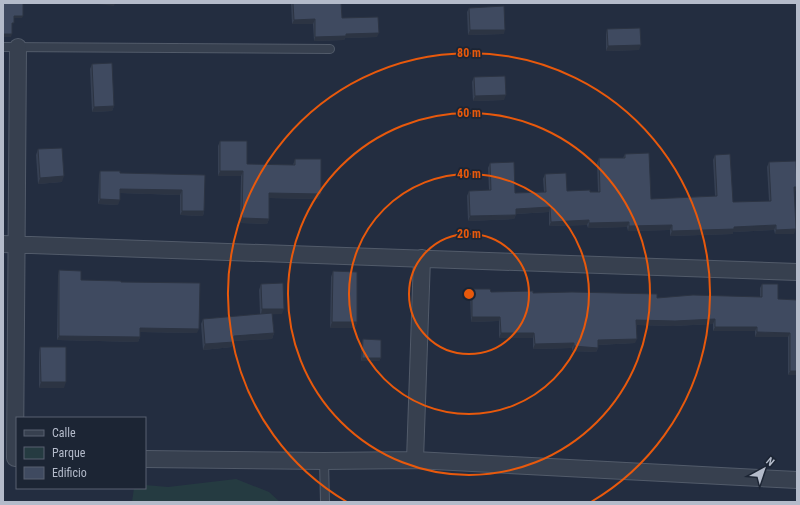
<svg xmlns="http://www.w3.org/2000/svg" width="800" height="505" viewBox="0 0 800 505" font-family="'Roboto Condensed',sans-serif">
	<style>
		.green { fill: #253b41 }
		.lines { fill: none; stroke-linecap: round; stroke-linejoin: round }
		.lane-casing { stroke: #525b6a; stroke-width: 10 }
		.street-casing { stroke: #525b6a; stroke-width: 18 }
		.lane { stroke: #37404f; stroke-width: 8 }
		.street { stroke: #37404f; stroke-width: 16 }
		.wall { fill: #364053 }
		.shaded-wall { fill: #2c3443 }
		.building { fill: #3f4a60; stroke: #2c3443 }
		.ring { fill: none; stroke: #e8590c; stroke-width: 2 }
		.centre { fill: #e8590c; stroke: #1c2534; stroke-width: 2 }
		.ring-label { font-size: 12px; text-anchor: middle; font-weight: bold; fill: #e8590c; stroke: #1c2534; stroke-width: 3.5; stroke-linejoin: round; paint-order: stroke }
	</style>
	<rect width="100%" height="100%" fill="#232d40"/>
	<path class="green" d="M 236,479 L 269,492 L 280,502 L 132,502 L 134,488 L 145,488 L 145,485 L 168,487 Z
		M 353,501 L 629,501 L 629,502 Z"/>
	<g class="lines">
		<defs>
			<path id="lane" d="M 3,47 L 330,49
				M 324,461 L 325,502"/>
			<path id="street" d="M 3,244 L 797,272
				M 15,458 L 18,47
				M 145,459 L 324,461 L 415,460 L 797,480
				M 415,460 L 422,258"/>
		</defs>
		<use href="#lane" class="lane-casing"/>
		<use href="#street" class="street-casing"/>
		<use href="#lane" class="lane"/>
		<use href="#street" class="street"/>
	</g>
	<path class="wall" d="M 291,3 L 341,3 L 342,18 L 377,37 L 345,38 L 344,40 L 314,41 L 313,24 L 292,24 Z
		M 469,8 L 504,34 L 468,35 L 467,12 Z
		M 607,29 L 639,50 L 606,51 L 606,34 Z
		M 92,64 L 114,106 L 112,111 L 92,112 L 90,69 Z
		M 474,77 L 504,100 L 473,101 L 472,82 Z
		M 220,141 L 247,164 L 293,165 L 295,159 L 319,199 L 269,198 L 269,219 L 267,224 L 240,223 L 241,176 L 218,176 L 218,146 Z
		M 38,149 L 62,182 L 38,184 L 36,155 Z
		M 625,154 L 651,199 L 715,196 L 713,160 L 715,155 L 733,202 L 769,201 L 767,167 L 769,162 L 795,192 L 794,192 L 794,234 L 775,234 L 774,230 L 733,232 L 733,234 L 670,236 L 670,230 L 628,231 L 627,227 L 588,228 L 587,225 L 549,226 L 549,212 L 516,214 L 514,219 L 468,221 L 467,196 L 469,191 L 489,190 L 488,168 L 490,163 L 515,193 L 544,192 L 543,179 L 545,174 L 567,191 L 598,192 L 597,163 L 599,158 L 623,158 Z
		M 100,171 L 120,173 L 205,175 L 204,211 L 203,216 L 180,215 L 180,195 L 120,193 L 118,205 L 98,204 L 99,175 Z
		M 59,270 L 81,280 L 121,282 L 197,333 L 140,332 L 140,337 L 138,342 L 57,340 L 58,275 Z
		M 333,271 L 357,322 L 355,328 L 330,328 L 331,277 Z
		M 261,284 L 282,314 L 272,314 L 274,333 L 272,339 L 234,341 L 232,347 L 203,350 L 201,324 L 203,319 L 260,314 L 259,290 Z
		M 762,284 L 778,299 L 797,300 L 797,375 L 788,375 L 788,337 L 755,337 L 755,331 L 713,331 L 713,324 L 673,326 L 637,325 L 635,343 L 598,345 L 598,348 L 596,352 L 572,351 L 572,348 L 533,349 L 533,338 L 499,338 L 499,321 L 471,322 L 470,294 L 472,289 L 491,292 L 657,298 L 760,297 L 760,288 Z
		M 363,339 L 381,358 L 379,361 L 361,361 L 362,342 Z
		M 40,347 L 64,388 L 39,388 L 39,352 Z"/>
	<path class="shaded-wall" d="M 97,3 L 115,3 L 114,6 L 97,4 Z
		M 415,3 L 437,3 L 415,4 Z
		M 14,16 L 23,16 L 22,18 L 13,18 Z
		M 315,19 L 313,24 L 292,24 L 294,20 Z
		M 470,30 L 505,30 L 504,34 L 468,35 Z
		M 379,33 L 377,37 L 345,38 L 344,40 L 314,41 L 315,37 L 346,34 Z
		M 3,34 L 12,34 L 11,37 L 3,37 Z
		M 641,45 L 639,50 L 606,51 L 608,46 Z
		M 506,95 L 504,100 L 473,101 L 475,96 Z
		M 114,106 L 112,111 L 92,112 L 94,107 Z
		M 220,171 L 243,171 L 241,176 L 218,176 Z
		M 64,176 L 62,182 L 38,184 L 40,178 Z
		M 794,187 L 797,187 L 795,192 L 792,192 Z
		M 120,189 L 182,190 L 180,195 L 118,193 Z
		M 269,193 L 321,194 L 319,199 L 267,198 Z
		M 100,199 L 120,200 L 118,205 L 98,204 Z
		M 550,207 L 549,212 L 514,214 L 516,209 Z
		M 182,211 L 204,211 L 203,216 L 180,215 Z
		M 516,215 L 514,219 L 468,221 L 470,216 Z
		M 242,218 L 269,219 L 267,224 L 240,223 Z
		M 589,220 L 587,225 L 549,226 L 551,222 Z
		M 629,222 L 627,227 L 588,228 L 589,223 Z
		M 672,225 L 670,230 L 628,231 L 629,226 Z
		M 776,225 L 774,230 L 733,232 L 733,234 L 670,236 L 672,231 L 734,227 Z
		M 796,229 L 794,234 L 775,234 L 776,230 Z
		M 262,309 L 284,309 L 282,314 L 261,315 Z
		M 472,317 L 500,317 L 499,321 L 471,322 Z
		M 715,319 L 713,324 L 673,326 L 635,325 L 636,320 Z
		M 332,322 L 357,322 L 355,328 L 330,328 Z
		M 715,327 L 757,327 L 755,331 L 713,331 Z
		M 140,328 L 199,329 L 197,333 L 138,332 Z
		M 757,332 L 790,333 L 788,337 L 755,337 Z
		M 274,333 L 272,339 L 232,341 L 234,336 Z
		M 501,333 L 534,333 L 533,338 L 499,338 Z
		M 59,336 L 140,337 L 138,342 L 57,340 Z
		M 637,339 L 635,343 L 597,345 L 598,340 Z
		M 234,342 L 232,347 L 203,350 L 205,344 Z
		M 574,343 L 572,348 L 533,349 L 535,344 Z
		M 574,346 L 598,348 L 596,352 L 572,351 Z
		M 362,358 L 381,358 L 379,361 L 361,361 Z
		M 790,371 L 797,371 L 797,375 L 788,375 Z
		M 41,382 L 66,382 L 64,388 L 39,388 Z"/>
	<path class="building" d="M 3,3 L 23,3 L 23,16 L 14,16 L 14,23 L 12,23 L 12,34 L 3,34 Z
		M 293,3 L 341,3 L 342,18 L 378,17 L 379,33 L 346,34 L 346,36 L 315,37 L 315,19 L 294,20 Z
		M 504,6 L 505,30 L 470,30 L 469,8 Z
		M 640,28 L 641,45 L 608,46 L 607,29 Z
		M 112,63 L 114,106 L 94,107 L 92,64 Z
		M 505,76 L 506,95 L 475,96 L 474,77 Z
		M 220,141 L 247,141 L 247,164 L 295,165 L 295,159 L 321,159 L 321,194 L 269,193 L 269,219 L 242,218 L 243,171 L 220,171 Z
		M 62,148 L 64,176 L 40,178 L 38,149 Z
		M 649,153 L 651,199 L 717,196 L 715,155 L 730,154 L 733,202 L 771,201 L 769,162 L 796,161 L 797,187 L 794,187 L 796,229 L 776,230 L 776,225 L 734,227 L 734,229 L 672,231 L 672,225 L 629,226 L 629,222 L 589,223 L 589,220 L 551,222 L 550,207 L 516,209 L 516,215 L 470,216 L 469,191 L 491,190 L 490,163 L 514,162 L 515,193 L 546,192 L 545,174 L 566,173 L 567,191 L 590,190 L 590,192 L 600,192 L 599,158 L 625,158 L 625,154 Z
		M 100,171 L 120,171 L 120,173 L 205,175 L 204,211 L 182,211 L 182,190 L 120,189 L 120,200 L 100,199 Z
		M 59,270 L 81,271 L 81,280 L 121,281 L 121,282 L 200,283 L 199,329 L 140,328 L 140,337 L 59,336 Z
		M 333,271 L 357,272 L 357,322 L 332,322 Z
		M 283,283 L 284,309 L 262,309 L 261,284 Z
		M 762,284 L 778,284 L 778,299 L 797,300 L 797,371 L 790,371 L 790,333 L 757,332 L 757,327 L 715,327 L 715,319 L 675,321 L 636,320 L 637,339 L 598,340 L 598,348 L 574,346 L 574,343 L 535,344 L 534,333 L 501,333 L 500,317 L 472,317 L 472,289 L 490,289 L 491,292 L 533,291 L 533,293 L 572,292 L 657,294 L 657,298 L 693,295 L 762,297 Z
		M 272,313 L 274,333 L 234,336 L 234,342 L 205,344 L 203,319 Z
		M 363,339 L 381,340 L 381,358 L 362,358 Z
		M 40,347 L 66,347 L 66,382 L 41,382 Z"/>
	<g class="ring">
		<circle cx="469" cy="294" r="60"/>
		<circle cx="469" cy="294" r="120"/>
		<circle cx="469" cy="294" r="181"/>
		<path d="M347 502A241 241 0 1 1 591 502"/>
	</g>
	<circle cx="469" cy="294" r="6" class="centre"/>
	<g class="ring-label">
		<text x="469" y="57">80 m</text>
		<text x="469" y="117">60 m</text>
		<text x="469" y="178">40 m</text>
		<text x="469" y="238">20 m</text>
	</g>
	<rect width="800" height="505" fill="none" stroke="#b4bbca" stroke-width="8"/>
	<rect x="16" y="417" width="130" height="72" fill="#1c2534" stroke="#596170"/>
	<rect x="24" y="430" width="20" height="6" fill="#37404f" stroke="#596170"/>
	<text x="52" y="437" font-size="12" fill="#b4bbca">Calle</text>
	<rect x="24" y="447" width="20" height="12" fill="#253b41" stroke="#596170"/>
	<text x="52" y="457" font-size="12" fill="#b4bbca">Parque</text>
	<rect x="24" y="467" width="20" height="12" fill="#3f4a60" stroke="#596170"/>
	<text x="52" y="477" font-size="12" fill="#b4bbca">Edificio</text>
	<g transform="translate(764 469) rotate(40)" stroke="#1c2534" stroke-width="3" paint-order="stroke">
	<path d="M0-3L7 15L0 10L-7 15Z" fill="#b4bbca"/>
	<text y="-6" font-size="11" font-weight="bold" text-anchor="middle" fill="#b4bbca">N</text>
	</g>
</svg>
